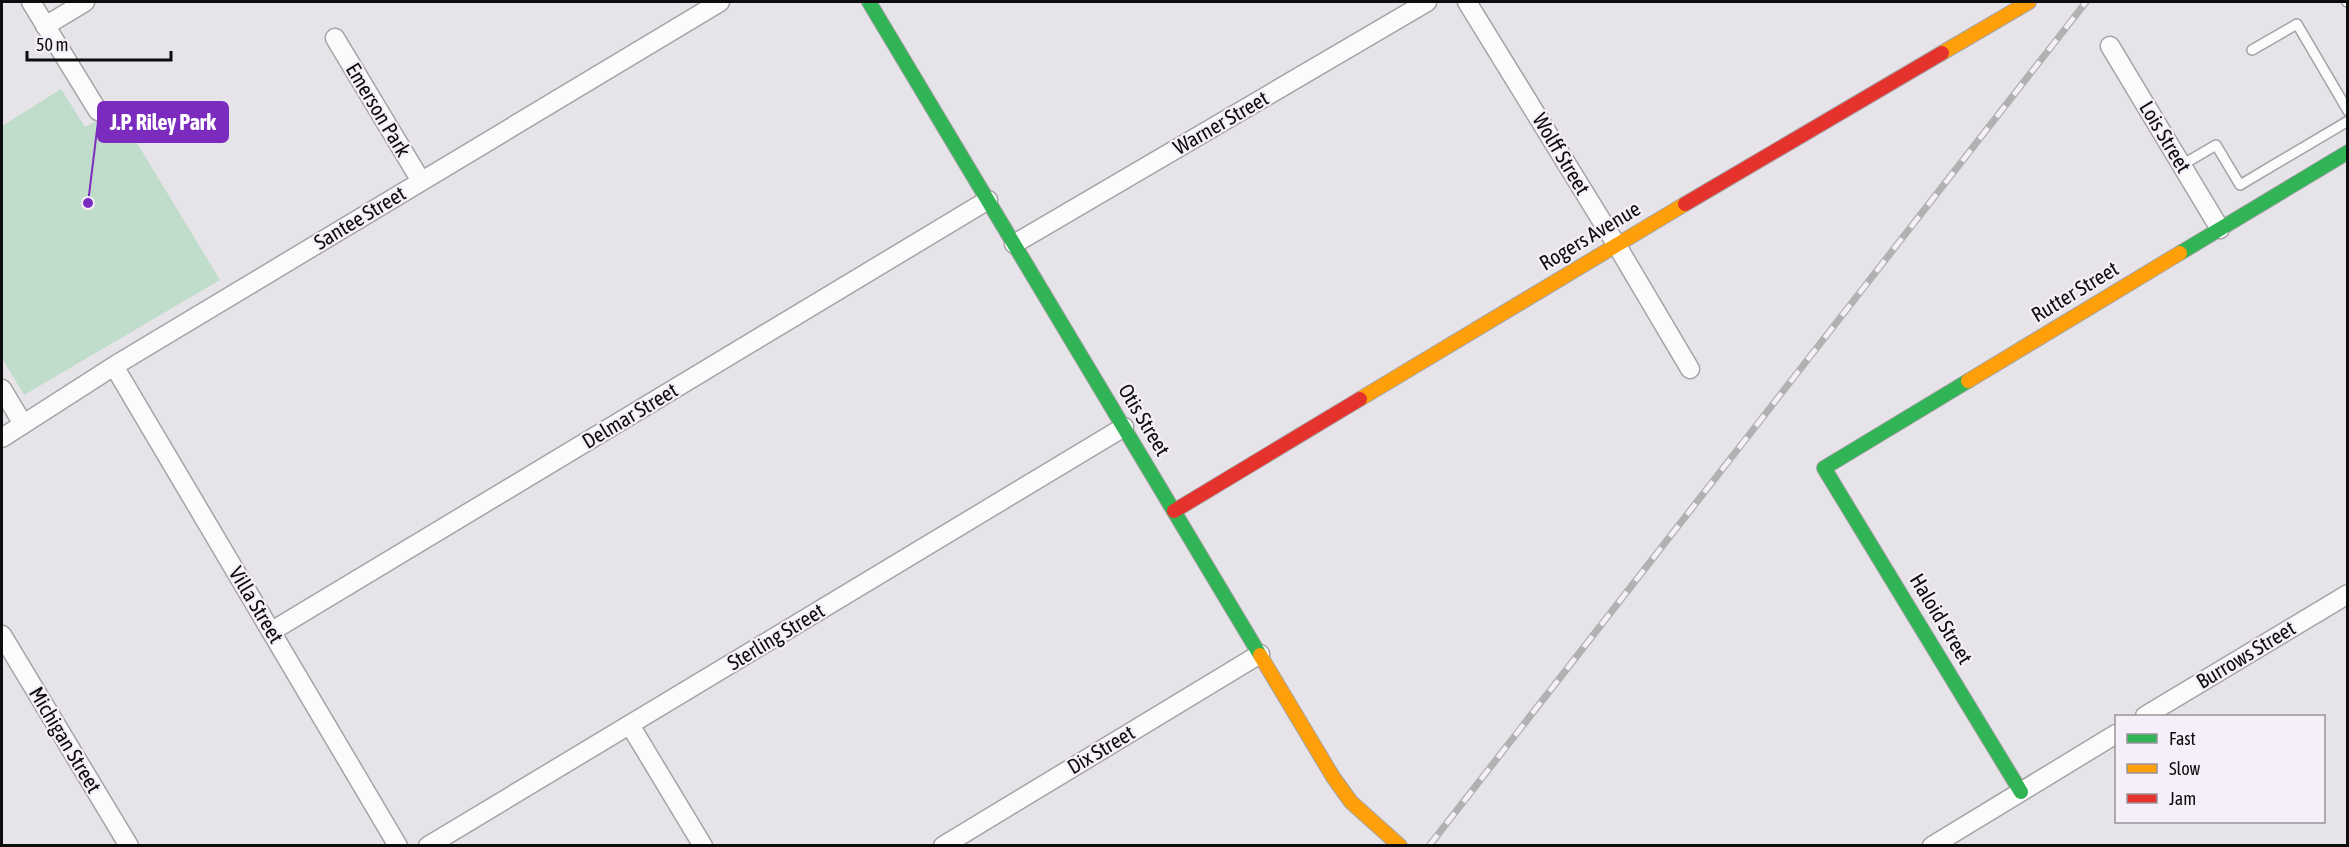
<svg xmlns="http://www.w3.org/2000/svg" width="2349" height="847" viewBox="0 0 2349 847" font-family="'Asap Condensed',sans-serif">
	<style>
		.green { fill: #c0dccb }
		.lines { fill: none; stroke-linecap: round; stroke-linejoin: round }
		.lane-casing { stroke: #a5a3a6; stroke-width: 12 }
		.street-casing { stroke: #a5a3a6; stroke-width: 21 }
		.fast-casing { stroke: #a5a3a6; stroke-width: 16 }
		.slow-casing { stroke: #a5a3a6; stroke-width: 16 }
		.jam-casing { stroke: #a5a3a6; stroke-width: 16 }
		.lane { stroke: #fbfbfc; stroke-width: 9 }
		.street { stroke: #fbfbfc; stroke-width: 18 }
		.fast { stroke: #30b455; stroke-width: 14 }
		.slow { stroke: #ff9f0a; stroke-width: 14 }
		.jam { stroke: #e5322d; stroke-width: 14 }
		.rail-casing { stroke: #b1b1b2; stroke-width: 7 }
		.rail { stroke: #f4eff8; stroke-width: 4.5; stroke-dasharray: 14; stroke-linecap: butt }
		.labels { text-anchor: middle; stroke-width: 4.5; stroke-linejoin: round; paint-order: stroke }
		.street-label { font-size: 21px; fill: #0d0c0f; stroke: #f4eff8 }
		.leader { fill: none; stroke: #7b2cbf; stroke-width: 2 }
		.callout-dot { fill: #7b2cbf; stroke: #f4eff8; stroke-width: 2 }
		.callout { fill: #7b2cbf; stroke: #7b2cbf; stroke-width: 2 }
		.callout-label { font-size: 22px; text-anchor: middle; font-weight: bold; fill: #fff }
	</style>
	<rect width="100%" height="100%" fill="#e7e4e9"/>
	<path class="green" d="M 61,89 L 85,127 L 117,110 L 220,280 L 24,395 L 2,358 L 2,126 Z"/>
	<g class="lines">
		<defs>
			<path id="lane" d="M 2347,2 L 2348,2
				M 2252,50 L 2297,24 L 2348,111
				M 2182,165 L 2216,145 L 2240,185 L 2348,121"/>
			<path id="street" d="M 31,2 L 98,111
				M 1467,2 L 1616,244 L 1690,369
				M 45,26 L 85,2
				M 335,38 L 421,181
				M 2110,46 L 2220,229
				M 1014,244 L 1427,2
				M 114,366 L 398,846
				M 2,389 L 23,424
				M 2,438 L 114,366 L 720,2
				M 272,631 L 988,200
				M 2,635 L 129,846
				M 2145,716 L 2348,594
				M 630,725 L 703,846
				M 428,846 L 1124,427
				M 943,846 L 1260,654
				M 1932,846 L 2116,734"/>
			<path id="fast" d="M 869,2 L 1260,655
				M 2180,253 L 2348,152
				M 1968,381 L 1824,468 L 2021,792"/>
			<path id="slow" d="M 1942,53 L 2029,2
				M 1968,381 L 2180,253
				M 1360,399 L 1685,204
				M 1260,655 L 1333,777 L 1351,802 L 1400,846"/>
			<path id="jam" d="M 1685,204 L 1942,53
				M 1174,511 L 1360,399"/>
		</defs>
		<use href="#lane" class="lane-casing"/>
		<use href="#street" class="street-casing"/>
		<use href="#fast" class="fast-casing"/>
		<use href="#slow" class="slow-casing"/>
		<use href="#jam" class="jam-casing"/>
		<use href="#lane" class="lane"/>
		<use href="#street" class="street"/>
		<use href="#fast" class="fast"/>
		<use href="#slow" class="slow"/>
		<use href="#jam" class="jam"/>
		<defs>
			<path id="rail" d="M 1429,846 L 2086,2"/>
		</defs>
		<use href="#rail" class="rail-casing"/>
		<use href="#rail" class="rail"/>
	</g>
	<g class="labels">
		<g class="street-label">
			<text transform="translate(378 110) rotate(59)" y="7">Emerson Park</text>
			<text transform="translate(1221 123) rotate(-30)" y="7">Warner Street</text>
			<text transform="translate(2165 137) rotate(59)" y="7">Lois Street</text>
			<text transform="translate(1561 154) rotate(59)" y="7">Wolff Street</text>
			<text transform="translate(360 218) rotate(-31)" y="7">Santee Street</text>
			<text transform="translate(1590 236) rotate(-31)" y="7">Rogers Avenue</text>
			<text transform="translate(2075 292) rotate(-31)" y="7">Rutter Street</text>
			<text transform="translate(630 416) rotate(-31)" y="7">Delmar Street</text>
			<text transform="translate(1144 420) rotate(59)" y="7">Otis Street</text>
			<text transform="translate(256 605) rotate(59)" y="7">Villa Street</text>
			<text transform="translate(1941 619) rotate(59)" y="7">Haloid Street</text>
			<text transform="translate(776 637) rotate(-31)" y="7">Sterling Street</text>
			<text transform="translate(2246 655) rotate(-31)" y="7">Burrows Street</text>
			<text transform="translate(65 740) rotate(59)" y="7">Michigan Street</text>
			<text transform="translate(1101 750) rotate(-31)" y="7">Dix Street</text>
		</g>
	</g>
	<path class="leader" d="M88 203L98 122"/>
	<circle class="callout-dot" cx="88" cy="203" r="6"/>
	<rect class="callout" x="98" y="102" width="130" height="40" rx="6"/>
	<g class="callout-label">
		<text x="163" y="130">J.P. Riley Park</text>
	</g>
	<rect width="2349" height="847" fill="none" stroke="#0d0c0f" stroke-width="6"/>
	<rect x="2115" y="715" width="210" height="108" fill="#f4eff8" stroke="#98949b" stroke-width="1.5"/>
	<rect x="2127" y="734" width="30" height="9" fill="#30b455" stroke="#98949b" stroke-width="1.5"/>
	<text x="2169" y="745" font-size="18" fill="#0d0c0f">Fast</text>
	<rect x="2127" y="764" width="30" height="9" fill="#ff9f0a" stroke="#98949b" stroke-width="1.5"/>
	<text x="2169" y="775" font-size="18" fill="#0d0c0f">Slow</text>
	<rect x="2127" y="794" width="30" height="9" fill="#e5322d" stroke="#98949b" stroke-width="1.5"/>
	<text x="2169" y="805" font-size="18" fill="#0d0c0f">Jam</text>
	<path d="M27 51v9h144v-9" fill="none" stroke="#0d0c0f" stroke-width="3"/>
	<text x="36" y="51" font-size="18" fill="#0d0c0f" stroke="#f4eff8" stroke-width="4.5" paint-order="stroke">50 m</text>
</svg>
